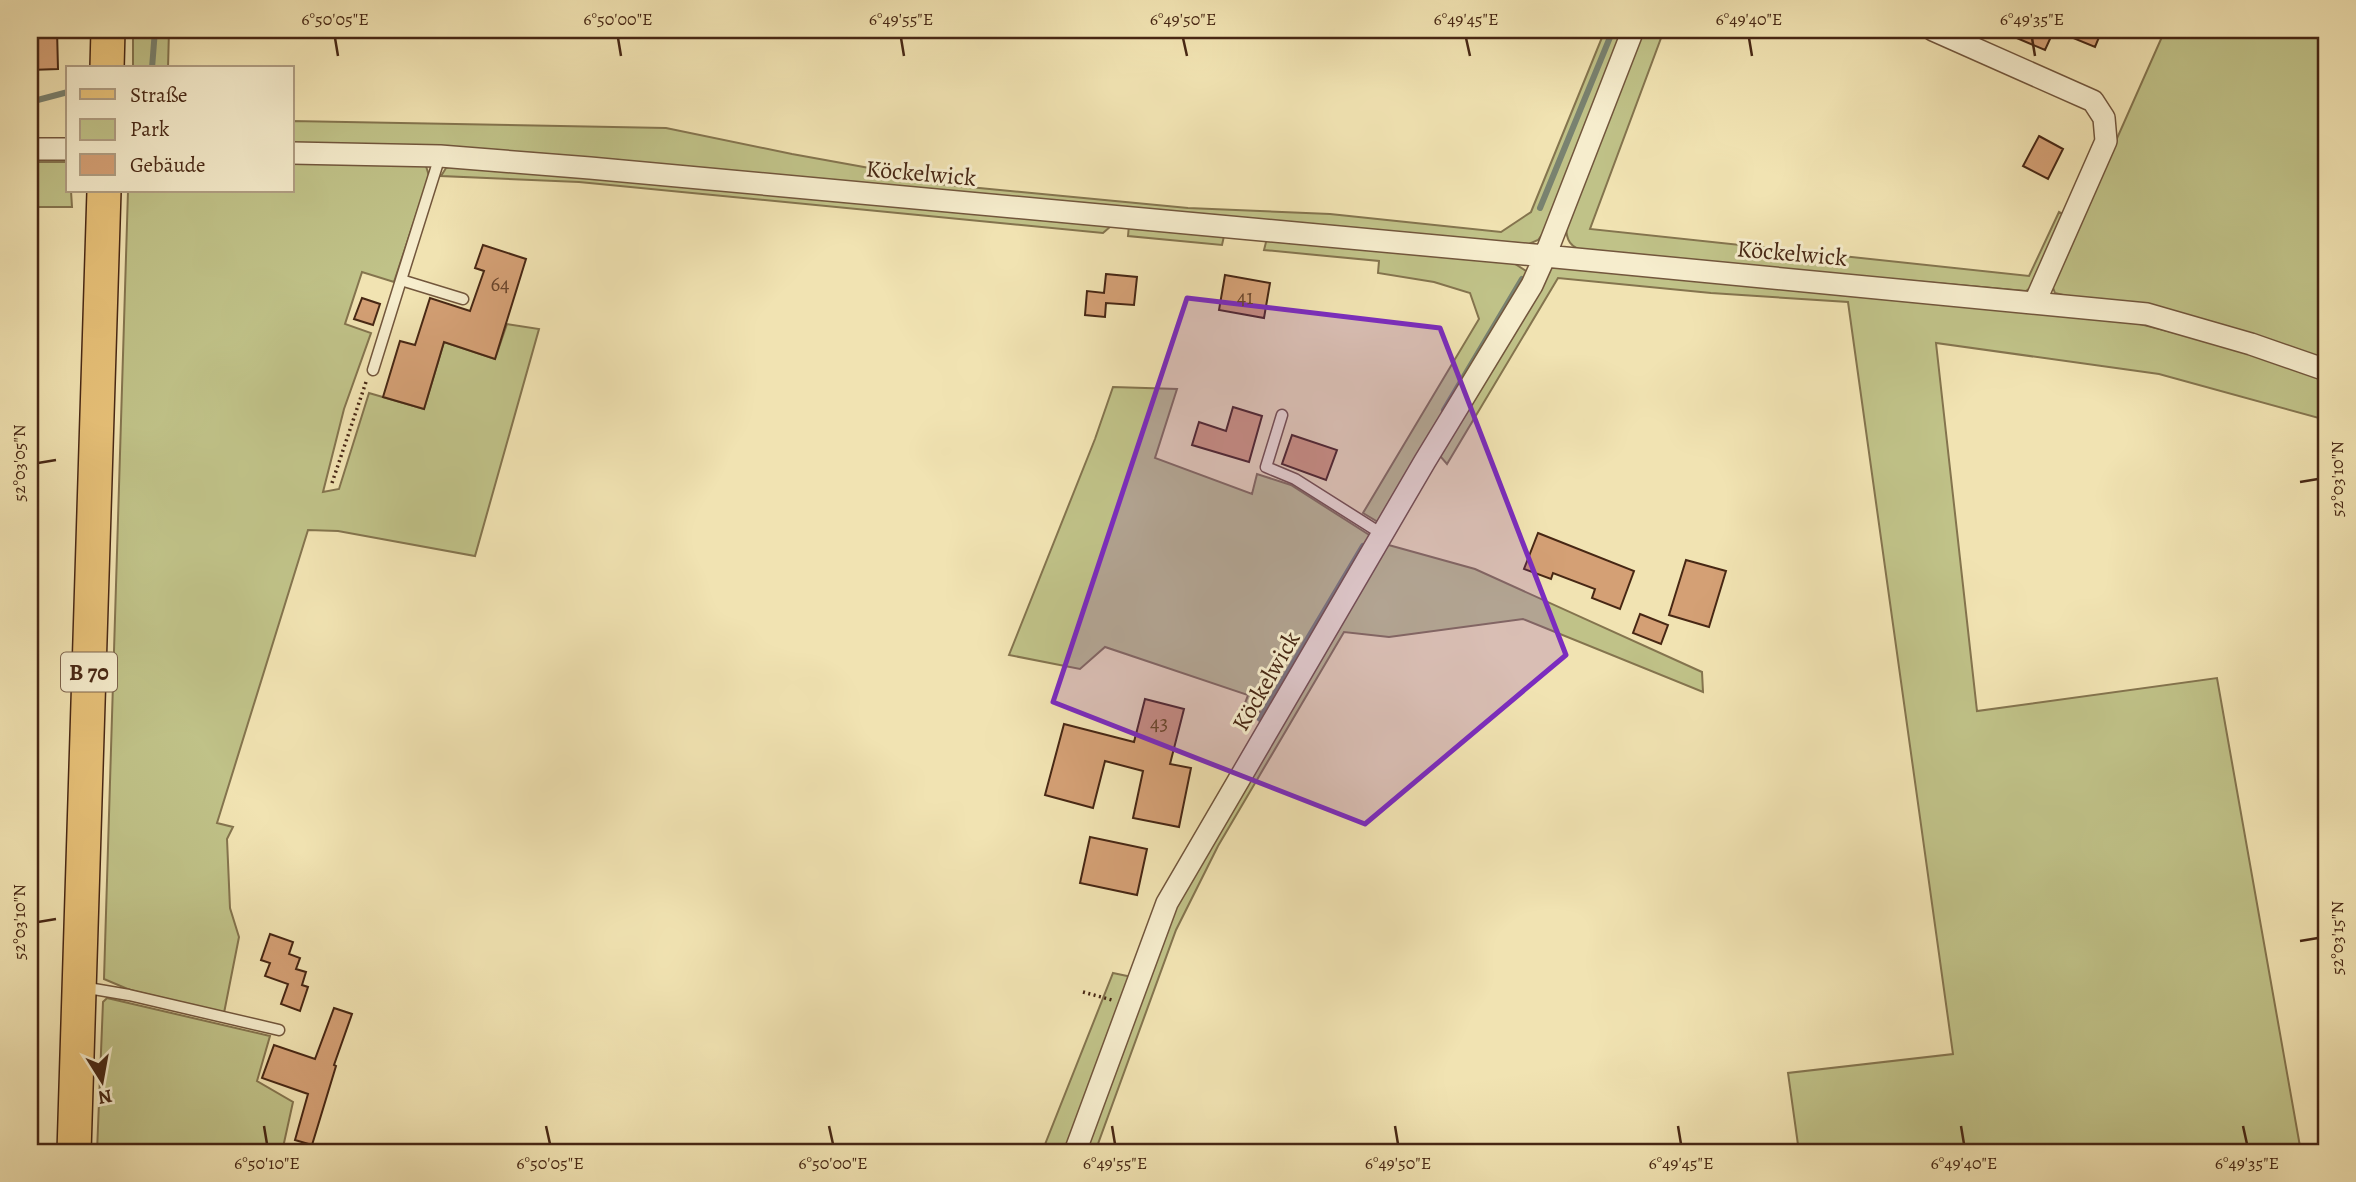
<svg xmlns="http://www.w3.org/2000/svg" width="2356" height="1182" viewBox="0 0 2356 1182" font-family="Alegreya,serif">
	<style>
		.green { fill: #c0c288; stroke: #84744e; stroke-width: 2 }
		.lines { fill: none; stroke-linecap: round; stroke-linejoin: round }
		.stream { stroke: #798270; stroke-width: 6 }
		.building { fill: #d4a075; stroke: #472714; stroke-width: 2 }
		.lane-casing { stroke: #72563c; stroke-width: 13 }
		.street-casing { stroke: #72563c; stroke-width: 24 }
		.primary-casing { stroke: #472714; stroke-width: 36 }
		.path { stroke: #472714; stroke-width: 3.5; stroke-dasharray: 2 3.5; stroke-linecap: butt }
		.lane { stroke: #f6edcd; stroke-width: 10 }
		.street { stroke: #f6edcd; stroke-width: 21 }
		.primary { stroke: #e8c279; stroke-width: 33 }
		.marked { fill: #7b2cbf; fill-opacity: 0.2; stroke: #7b2cbf; stroke-width: 5; stroke-linejoin: round }
		.ticks { fill: none; stroke: #472714; stroke-width: 2.5 }
		.labels { text-anchor: middle; stroke-width: 6; stroke-linejoin: round; paint-order: stroke }
		.number-label { font-size: 21px; fill: #6a452c }
		.shield { fill: #f6edcd; stroke: #7c624c; stroke-width: 2 }
		.shield-label { font-size: 23px; font-weight: bold; fill: #472714 }
		.street-label { font-size: 24px; fill: #472714; stroke: #f6edcd }
		.neatline { fill: none; stroke: #472714; stroke-width: 2.5 }
		.ticks-label { font-size: 18px; text-anchor: middle; fill: #472714 }
	</style>
	<rect width="100%" height="100%" fill="#f1e3b2"/>
	<filter id="stains"><feTurbulence type="fractalNoise" baseFrequency=".00286" numOctaves="4"/><feColorMatrix values="0 0 0 0 .2 0 0 0 0 .09 0 0 0 0 .02 0 0 0 .5 -.17"/></filter>
	<radialGradient id="worn" r=".72"><stop offset=".6" stop-color="#630" stop-opacity="0"/><stop offset="1" stop-color="#630" stop-opacity=".3"/></radialGradient>
	<path class="green" d="M 133,30 L 169,30 L 168,68 L 133,68 Z
		M 1605,30 L 1626,30 L 1544,232 L 1538,240 L 1529,244 L 732,174 L 535,153 L 292,143 L 292,121 L 666,128 L 792,154 L 897,173 L 938,184 L 1188,208 L 1330,214 L 1501,232 L 1531,212 Z
		M 1641,30 L 1664,30 L 1590,229 L 2029,276 L 2059,212 L 2068,217 L 2038,282 L 2026,291 L 1586,252 C 1570,247 1566,241 1566,225 Z
		M 2165,30 L 2326,30 L 2326,361 L 2055,293 L 2052,285 Z
		M 292,160 L 426,166 L 429,176 L 394,282 L 362,272 L 345,324 L 371,333 L 344,409 L 323,492 L 339,489 L 369,393 L 424,409 L 444,342 L 495,359 L 507,324 L 539,329 L 475,556 L 338,531 L 308,530 L 217,823 L 233,827 L 227,839 L 230,908 L 239,937 L 224,1013 L 130,990 L 104,979 L 128,191 L 292,191 Z
		M 30,162 L 68,162 L 68,191 L 71,191 L 72,207 L 30,207 Z
		M 457,165 L 1111,226 L 1103,233 L 579,182 L 441,176 L 446,168 Z
		M 1129,225 L 1224,236 L 1222,245 L 1128,236 Z
		M 1267,238 L 1512,262 L 1526,271 L 1527,275 L 1383,525 L 1363,513 L 1479,319 L 1470,293 L 1434,282 L 1378,273 L 1379,261 L 1264,250 Z
		M 1553,266 L 2120,319 L 2247,351 L 2326,379 L 2326,420 L 2159,374 L 1936,343 L 1977,711 L 2217,678 L 2301,1152 L 1799,1152 L 1788,1073 L 1953,1054 L 1848,302 L 1711,293 L 1558,278 L 1447,464 L 1440,456 L 1545,274 Z
		M 1113,387 L 1177,389 L 1155,458 L 1252,494 L 1257,474 L 1291,485 L 1374,538 L 1270,716 L 1244,706 L 1248,695 L 1105,647 L 1080,669 L 1009,655 L 1095,439 Z
		M 1385,544 L 1475,569 L 1702,672 L 1703,692 L 1523,619 L 1389,637 L 1344,632 L 1218,846 L 1176,930 L 1095,1152 L 1081,1152 L 1163,932 L 1199,855 Z
		M 1113,973 L 1132,977 L 1068,1152 L 1042,1152 Z
		M 107,998 L 270,1036 L 257,1081 L 293,1102 L 282,1152 L 145,1152 L 114,1146 L 114,1152 L 97,1152 L 103,1002 Z"/>
	<g class="lines">
		<path class="stream" d="M 152,68 L 155,30
			M 30,102 L 68,92
			M 1540,208 L 1613,30
			M 1444,410 L 1522,279
			M 1260,719 L 1363,546"/>
	</g>
	<path class="building" d="M 30,30 L 57,30 L 58,69 L 30,70 Z
		M 1998,30 L 2102,30 L 2095,47 L 2054,30 L 2045,50 Z
		M 2039,136 L 2063,149 L 2048,179 L 2023,166 Z
		M 483,245 L 526,259 L 495,359 L 444,342 L 424,409 L 383,397 L 400,341 L 415,345 L 430,298 L 470,311 L 484,271 L 475,268 Z
		M 1106,274 L 1137,277 L 1134,305 L 1106,303 L 1105,317 L 1085,315 L 1087,291 L 1104,293 Z
		M 1225,275 L 1270,283 L 1264,318 L 1219,310 Z
		M 362,298 L 380,304 L 373,325 L 354,319 Z
		M 1233,407 L 1262,416 L 1249,462 L 1192,445 L 1199,422 L 1226,431 Z
		M 1292,435 L 1337,450 L 1326,480 L 1282,464 Z
		M 1538,533 L 1634,571 L 1620,609 L 1592,598 L 1595,589 L 1553,573 L 1551,579 L 1524,569 Z
		M 1686,560 L 1726,571 L 1709,627 L 1669,615 Z
		M 1640,614 L 1668,625 L 1661,644 L 1633,633 Z
		M 1145,699 L 1184,709 L 1170,764 L 1191,768 L 1179,827 L 1133,818 L 1143,771 L 1105,761 L 1093,808 L 1045,795 L 1064,724 L 1134,742 Z
		M 1090,837 L 1147,849 L 1137,895 L 1080,883 Z
		M 270,934 L 293,942 L 289,954 L 300,958 L 296,969 L 306,972 L 302,985 L 308,987 L 300,1011 L 281,1004 L 288,984 L 265,976 L 270,963 L 261,960 Z
		M 334,1008 L 352,1014 L 334,1065 L 336,1066 L 312,1145 L 295,1140 L 308,1094 L 262,1078 L 274,1045 L 315,1059 Z"/>
	<g class="lines">
		<defs>
			<path id="lane" d="M 440,156 L 401,280 L 463,299
				M 373,370 L 401,280
				M 1282,415 L 1266,467 L 1295,479 L 1382,534
				M 82,987 L 129,995 L 279,1030"/>
			<path id="street" d="M 1633,30 L 1545,256 L 2147,314 L 2251,344 L 2326,370
				M 1933,30 L 2093,101 L 2104,118 L 2106,141 L 2035,302
				M 30,149 L 68,149
				M 292,153 L 440,156 L 590,168 L 1545,256 L 1532,285 L 1425,461 L 1167,903 L 1075,1152"/>
			<path id="primary" d="M 107,68 L 108,30
				M 74,1152 L 104,191"/>
		</defs>
		<use href="#lane" class="lane-casing"/>
		<use href="#street" class="street-casing"/>
		<use href="#primary" class="primary-casing"/>
		<path class="path" d="M 332,483 L 366,382
			M 1083,992 L 1112,1000"/>
		<use href="#lane" class="lane"/>
		<use href="#street" class="street"/>
		<use href="#primary" class="primary"/>
	</g>
	<path class="marked" d="M 1187,298 L 1440,328 L 1566,655 L 1365,824 L 1053,702 Z"/>
	<path class="ticks" d="M 335,38 L 338,56M 618,38 L 621,56M 901,38 L 904,56M 1183,38 L 1187,56M 1466,38 L 1470,56M 1749,38 L 1752,56M 2032,38 L 2035,56M 38,463 L 56,460M 2300,482 L 2318,479M 38,922 L 56,919M 2300,941 L 2318,938M 264,1126 L 267,1144M 546,1126 L 550,1144M 829,1126 L 833,1144M 1112,1126 L 1115,1144M 1395,1126 L 1398,1144M 1678,1126 L 1681,1144M 1961,1126 L 1964,1144M 2243,1126 L 2247,1144"/>
	<g class="labels">
		<g class="number-label">
			<text x="500" y="291">64</text>
			<text x="1245" y="304">41</text>
			<text x="1159" y="730">43</text>
		</g>
		<rect class="shield" x="61" y="652.5" width="56" height="39" rx="5"/>
		<g class="shield-label">
			<text x="89" y="680">B 70</text>
		</g>
		<g class="street-label">
			<text transform="translate(921 173) rotate(5)" y="8">Köckelwick</text>
			<text transform="translate(1792 253) rotate(5)" y="8">Köckelwick</text>
			<text transform="translate(1266 681) rotate(-60)" y="8">Köckelwick</text>
		</g>
	</g>
	<rect width="2356" height="1182" fill="none" stroke="#f1e3b2" stroke-width="77"/>
	<rect x="66" y="66" width="228" height="126" fill="#f6edcd" stroke="#b09e83" stroke-width="2"/>
	<rect x="80" y="89" width="35" height="10" fill="#e8c279" stroke="#b09e83" stroke-width="2"/>
	<text x="130" y="102" font-size="21" fill="#472714">Straße</text>
	<rect x="80" y="119" width="35" height="21" fill="#c0c288" stroke="#b09e83" stroke-width="2"/>
	<text x="130" y="136" font-size="21" fill="#472714">Park</text>
	<rect x="80" y="154" width="35" height="21" fill="#d4a075" stroke="#b09e83" stroke-width="2"/>
	<text x="130" y="172" font-size="21" fill="#472714">Gebäude</text>
	<g transform="translate(102 1081) rotate(169)" stroke="#f6edcd" stroke-width="5" paint-order="stroke">
	<path d="M0-5L12 26L0 18L-12 26Z" fill="#472714"/>
	<text y="-10" font-size="19" font-weight="bold" text-anchor="middle" fill="#472714">N</text>
	</g>
	<rect x="38" y="38" width="2280" height="1106" class="neatline"/>
	<g class="ticks-label">
		<text x="335" y="25">6°50'05"E</text>
		<text x="618" y="25">6°50'00"E</text>
		<text x="901" y="25">6°49'55"E</text>
		<text x="1183" y="25">6°49'50"E</text>
		<text x="1466" y="25">6°49'45"E</text>
		<text x="1749" y="25">6°49'40"E</text>
		<text x="2032" y="25">6°49'35"E</text>
		<text transform="translate(19 463) rotate(-90)" y="6">52°03'05"N</text>
		<text transform="translate(2337 479) rotate(-90)" y="6">52°03'10"N</text>
		<text transform="translate(19 922) rotate(-90)" y="6">52°03'10"N</text>
		<text transform="translate(2337 938) rotate(-90)" y="6">52°03'15"N</text>
		<text x="267" y="1169">6°50'10"E</text>
		<text x="550" y="1169">6°50'05"E</text>
		<text x="833" y="1169">6°50'00"E</text>
		<text x="1115" y="1169">6°49'55"E</text>
		<text x="1398" y="1169">6°49'50"E</text>
		<text x="1681" y="1169">6°49'45"E</text>
		<text x="1964" y="1169">6°49'40"E</text>
		<text x="2247" y="1169">6°49'35"E</text>
	</g>
	<rect width="100%" height="100%" filter="url(#stains)"/>
	<rect width="100%" height="100%" fill="url(#worn)"/>
</svg>
